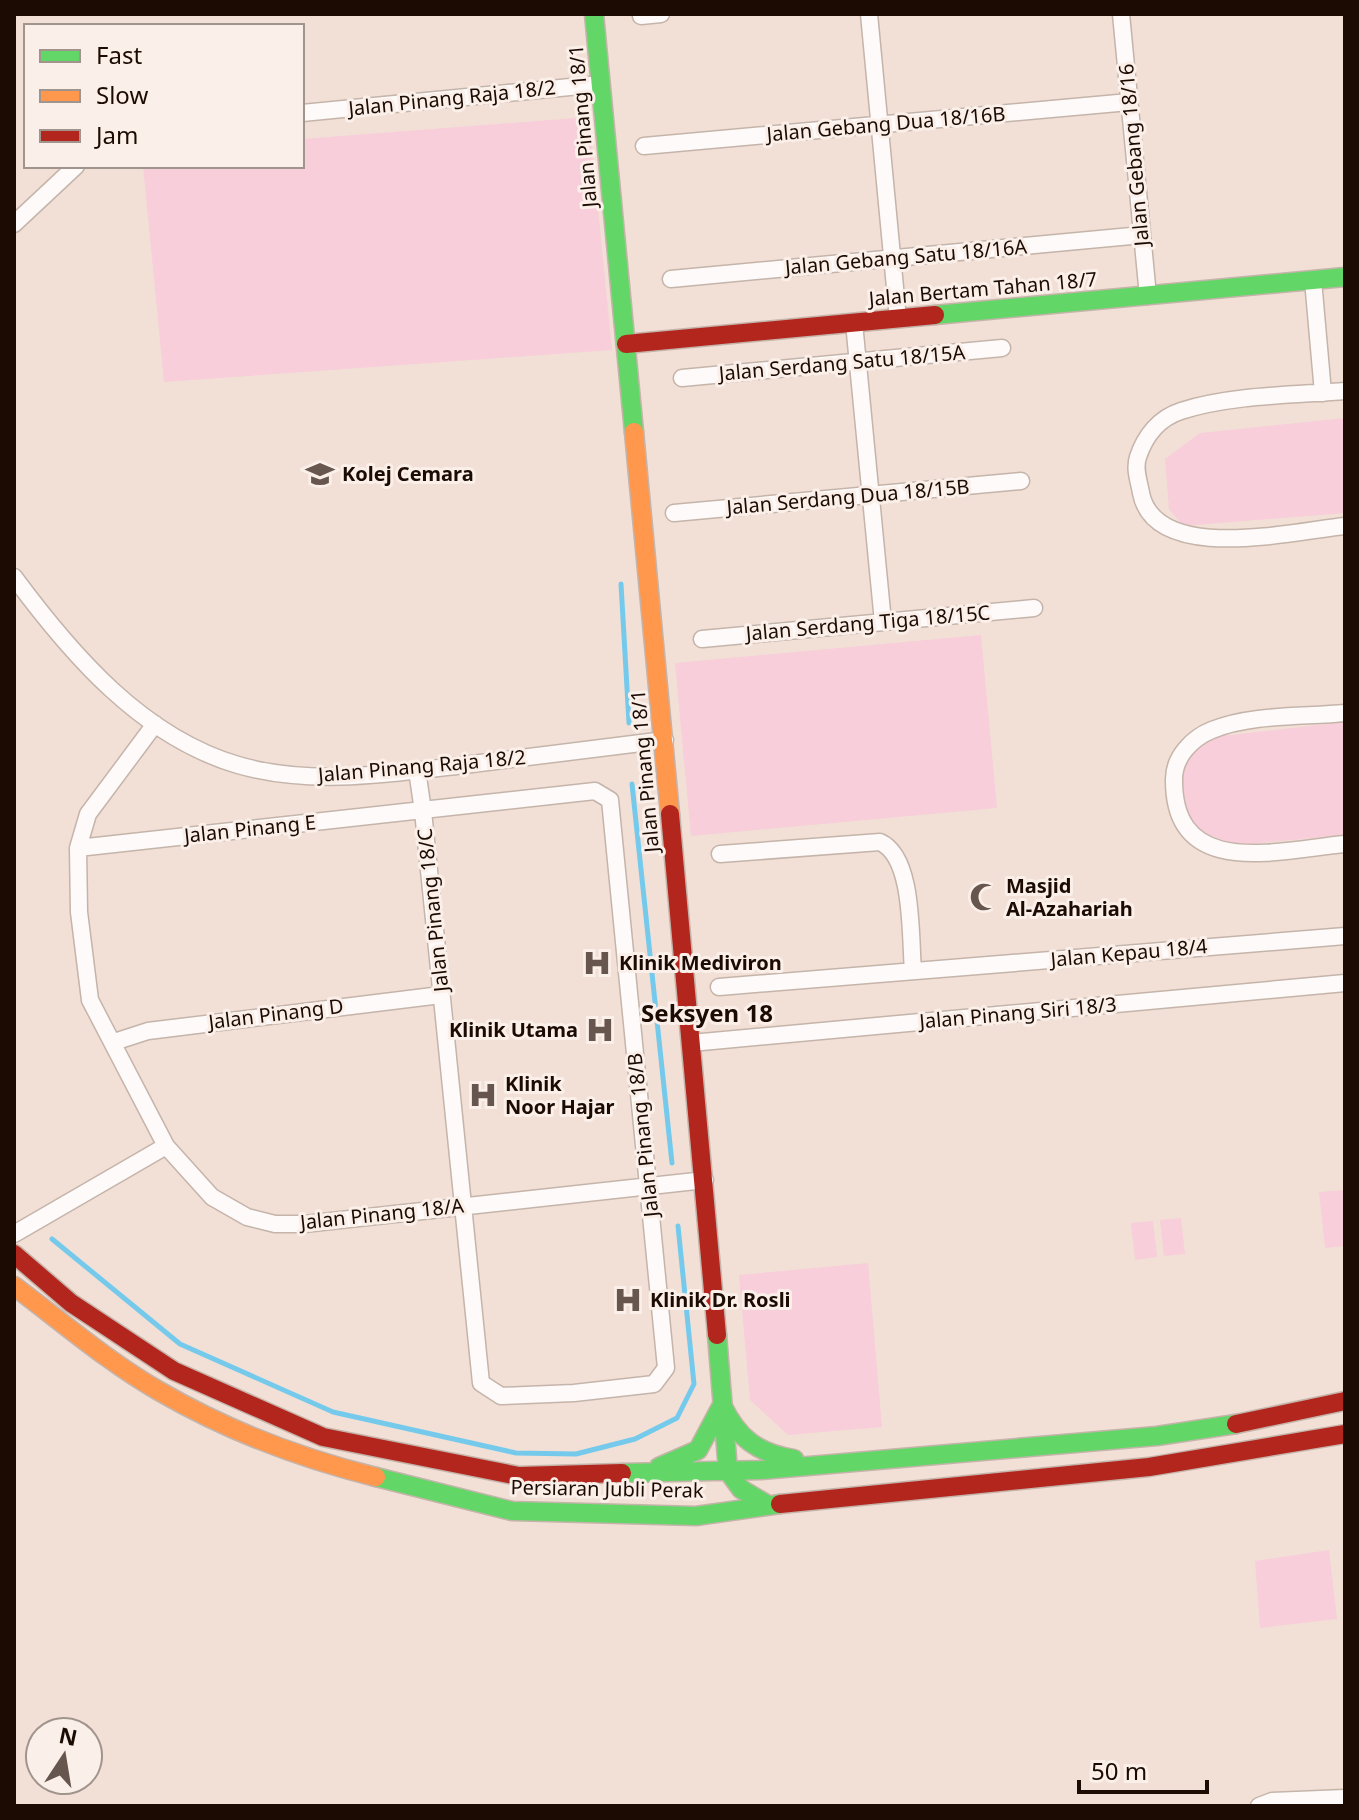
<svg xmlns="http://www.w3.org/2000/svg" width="1359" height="1820" viewBox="0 0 1359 1820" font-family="'Noto Sans',sans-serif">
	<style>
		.green { fill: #f7ced9 }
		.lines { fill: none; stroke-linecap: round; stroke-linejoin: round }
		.stream { stroke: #75caec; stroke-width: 5 }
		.street-casing { stroke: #c5b4aa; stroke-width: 19 }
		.fast-casing { stroke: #c5b4aa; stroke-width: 21 }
		.slow-casing { stroke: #c5b4aa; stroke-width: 21 }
		.jam-casing { stroke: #c5b4aa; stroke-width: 21 }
		.street { stroke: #fdfaf9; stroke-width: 16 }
		.fast { stroke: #63d668; stroke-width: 18 }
		.slow { stroke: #ff974d; stroke-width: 18 }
		.jam { stroke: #b3261e; stroke-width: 18 }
		.labels { text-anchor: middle; stroke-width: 6; stroke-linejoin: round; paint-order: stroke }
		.street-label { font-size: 20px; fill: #1c0b03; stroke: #faefe9 }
		.poi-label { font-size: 20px; font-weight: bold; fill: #1c0b03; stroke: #faefe9; text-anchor: start }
		.quarter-label { font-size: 24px; font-weight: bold; fill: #1c0b03; stroke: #faefe9 }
	</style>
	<rect width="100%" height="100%" fill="#f2e0d7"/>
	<path class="green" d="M 589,117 L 612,350 L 164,382 L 143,166 L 302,166 L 302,139 Z
		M 1345,418 L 1345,513 L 1183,526 L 1169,509 L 1165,459 L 1200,433 Z
		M 981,635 L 997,808 L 691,836 L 675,663 Z
		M 1345,722 L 1345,835 L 1236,845 L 1201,832 L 1186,811 L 1181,770 L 1192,752 L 1213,737 Z
		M 1345,1190 L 1345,1246 L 1325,1248 L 1319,1192 Z
		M 1181,1218 L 1185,1254 L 1164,1256 L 1160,1220 Z
		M 1153,1221 L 1157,1257 L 1135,1260 L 1131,1223 Z
		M 868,1263 L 882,1427 L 788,1435 L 750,1400 L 739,1275 Z
		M 1329,1550 L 1337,1619 L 1260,1628 L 1255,1561 Z"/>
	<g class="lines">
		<path class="stream" d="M 621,584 L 629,723
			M 632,784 L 672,1163
			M 52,1239 L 180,1344 L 333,1412 L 516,1453 L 576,1454 L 635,1439 L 677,1418 L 694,1384 L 678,1226"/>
		<defs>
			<path id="street" d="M 869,14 L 898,319
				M 1121,14 L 1148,296
				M 641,16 L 661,14
				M 302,113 L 601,84
				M 644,146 L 1129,102
				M 14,224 L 76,166
				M 671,279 L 1142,235
				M 1313,280 L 1323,393
				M 854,323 L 883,622
				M 682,378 L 1002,348
				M 1345,391 C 1295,395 1229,395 1181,411 C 1159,418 1145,436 1138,457 C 1134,469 1139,481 1141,493 C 1155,565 1294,531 1345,526
				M 674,513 L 1021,481
				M 14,577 C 71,654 142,737 238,765 C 313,787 395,773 472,764 C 536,756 600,748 665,740
				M 702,639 L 1034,608
				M 1345,713 C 1303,717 1251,714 1212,730 C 1192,738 1174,757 1174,779 C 1173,881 1279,850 1345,844
				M 155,724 L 88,814 L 78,848 L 79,912 L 90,1000 L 166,1146 L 212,1197 L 247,1217 L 275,1224 L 304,1224 L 705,1180
				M 78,848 L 595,791 L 610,800 L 666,1368 L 654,1384 L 574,1393 L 501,1396 L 481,1383 L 423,811 L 417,770
				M 720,854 L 880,842 C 914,857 910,936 913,971
				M 719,987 L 1345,936
				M 114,1042 L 148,1031 L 441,995
				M 691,1043 L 1345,983
				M 14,1234 L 166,1146
				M 1259,1806 L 1272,1801 L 1345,1798"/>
			<path id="fast" d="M 594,14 L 634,432
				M 935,315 L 1345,277
				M 717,1335 L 728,1471 L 741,1489 L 768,1505
				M 722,1405 C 738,1438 757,1453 794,1459
				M 659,1467 L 698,1450 L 722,1405
				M 622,1473 L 761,1470 L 1157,1436 L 1236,1424
				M 376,1477 L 512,1511 L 696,1516 L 780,1504"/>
			<path id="slow" d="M 634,432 L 670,814
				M 14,1286 C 61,1321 108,1362 159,1391 C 228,1431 299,1458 376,1477"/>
			<path id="jam" d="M 626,344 L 935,315
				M 670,814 L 717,1335
				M 14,1254 L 71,1303 L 174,1371 L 323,1437 L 519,1476 L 622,1473
				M 1236,1424 L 1345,1401
				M 780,1504 L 1149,1467 L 1345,1434"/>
		</defs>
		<use href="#street" class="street-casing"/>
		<use href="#fast" class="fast-casing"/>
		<use href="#slow" class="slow-casing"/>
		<use href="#jam" class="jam-casing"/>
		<use href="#street" class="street"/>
		<use href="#fast" class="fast"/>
		<use href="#slow" class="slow"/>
		<use href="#jam" class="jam"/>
	</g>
	<defs>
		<symbol id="university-bare" viewBox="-9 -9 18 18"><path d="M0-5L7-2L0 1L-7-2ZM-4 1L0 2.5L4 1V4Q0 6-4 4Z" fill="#67564d" stroke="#faefe9" stroke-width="2.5" paint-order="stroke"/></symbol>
		<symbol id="mosque-bare" viewBox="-9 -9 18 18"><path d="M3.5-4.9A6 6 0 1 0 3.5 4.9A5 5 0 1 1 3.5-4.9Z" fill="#67564d" stroke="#faefe9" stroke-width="2.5" paint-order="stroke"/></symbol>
		<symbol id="hospital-bare" viewBox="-9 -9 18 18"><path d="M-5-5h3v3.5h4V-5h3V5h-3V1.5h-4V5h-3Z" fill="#67564d" stroke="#faefe9" stroke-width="2.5" paint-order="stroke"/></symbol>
	</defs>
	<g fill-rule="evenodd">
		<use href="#university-bare" x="300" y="454" width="40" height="40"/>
		<use href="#mosque-bare" x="964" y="877" width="40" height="40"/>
		<use href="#hospital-bare" x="577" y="943" width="40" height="40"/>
		<use href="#hospital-bare" x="580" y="1010" width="40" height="40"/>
		<use href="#hospital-bare" x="463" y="1075" width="40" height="40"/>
		<use href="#hospital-bare" x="608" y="1280" width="40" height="40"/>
	</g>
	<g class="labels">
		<g class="street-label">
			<text transform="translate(452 98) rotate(-6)" y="7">Jalan Pinang Raja 18/2</text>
			<text transform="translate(886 124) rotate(-5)" y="7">Jalan Gebang Dua 18/16B</text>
			<text transform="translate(583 126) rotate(-95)" y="7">Jalan Pinang 18/1</text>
			<text transform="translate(1134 155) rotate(-95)" y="7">Jalan Gebang 18/16</text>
			<text transform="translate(906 257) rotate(-5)" y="7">Jalan Gebang Satu 18/16A</text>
			<text transform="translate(983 289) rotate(-5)" y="7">Jalan Bertam Tahan 18/7</text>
			<text transform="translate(842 363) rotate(-5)" y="7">Jalan Serdang Satu 18/15A</text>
			<text transform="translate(848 497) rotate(-5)" y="7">Jalan Serdang Dua 18/15B</text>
			<text transform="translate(868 623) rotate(-5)" y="7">Jalan Serdang Tiga 18/15C</text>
			<text transform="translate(422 766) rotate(-5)" y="7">Jalan Pinang Raja 18/2</text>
			<text transform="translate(645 771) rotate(-95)" y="7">Jalan Pinang 18/1</text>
			<text transform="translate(250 829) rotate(-6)" y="7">Jalan Pinang E</text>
			<text transform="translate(433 910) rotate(-96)" y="7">Jalan Pinang 18/C</text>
			<text transform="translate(1129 953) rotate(-5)" y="7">Jalan Kepau 18/4</text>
			<text transform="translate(1018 1013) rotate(-5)" y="7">Jalan Pinang Siri 18/3</text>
			<text transform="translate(276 1014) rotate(-7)" y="7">Jalan Pinang D</text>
			<text transform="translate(643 1135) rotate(-96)" y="7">Jalan Pinang 18/B</text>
			<text transform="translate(382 1214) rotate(-6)" y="7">Jalan Pinang 18/A</text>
			<text transform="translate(607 1489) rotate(1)" y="7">Persiaran Jubli Perak</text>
		</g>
		<g class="poi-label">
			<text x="342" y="481">Kolej Cemara</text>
			<text x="1006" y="893">Masjid<tspan x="1006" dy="23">Al-Azahariah</tspan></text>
			<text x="619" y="970">Klinik Mediviron</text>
			<text x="578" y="1037" text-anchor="end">Klinik Utama</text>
			<text x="505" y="1091">Klinik<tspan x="505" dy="23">Noor Hajar</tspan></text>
			<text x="650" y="1307">Klinik Dr. Rosli</text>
		</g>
		<g class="quarter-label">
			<text x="707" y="1022">Seksyen 18</text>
		</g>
	</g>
	<rect width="1359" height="1820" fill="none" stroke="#1c0b03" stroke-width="32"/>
	<rect x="24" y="24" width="280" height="144" fill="#faefe9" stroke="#a1948d" stroke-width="2"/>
	<rect x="40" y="50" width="40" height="12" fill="#63d668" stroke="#a1948d" stroke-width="2"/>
	<text x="96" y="64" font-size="24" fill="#1c0b03">Fast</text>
	<rect x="40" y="90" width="40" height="12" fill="#ff974d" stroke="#a1948d" stroke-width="2"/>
	<text x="96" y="104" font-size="24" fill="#1c0b03">Slow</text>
	<rect x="40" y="130" width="40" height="12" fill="#b3261e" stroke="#a1948d" stroke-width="2"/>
	<text x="96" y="144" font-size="24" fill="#1c0b03">Jam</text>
	<g transform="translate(64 1756) rotate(12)"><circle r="38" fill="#faefe9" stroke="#a1948d" stroke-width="2"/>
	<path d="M0-6L14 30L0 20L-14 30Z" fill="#67564d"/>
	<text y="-12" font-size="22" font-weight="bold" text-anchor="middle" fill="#1c0b03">N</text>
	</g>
	<path d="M1079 1780v12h128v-12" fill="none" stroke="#1c0b03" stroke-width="4"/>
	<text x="1091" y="1780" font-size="24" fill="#1c0b03" stroke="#faefe9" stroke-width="6" paint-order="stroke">50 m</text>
</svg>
